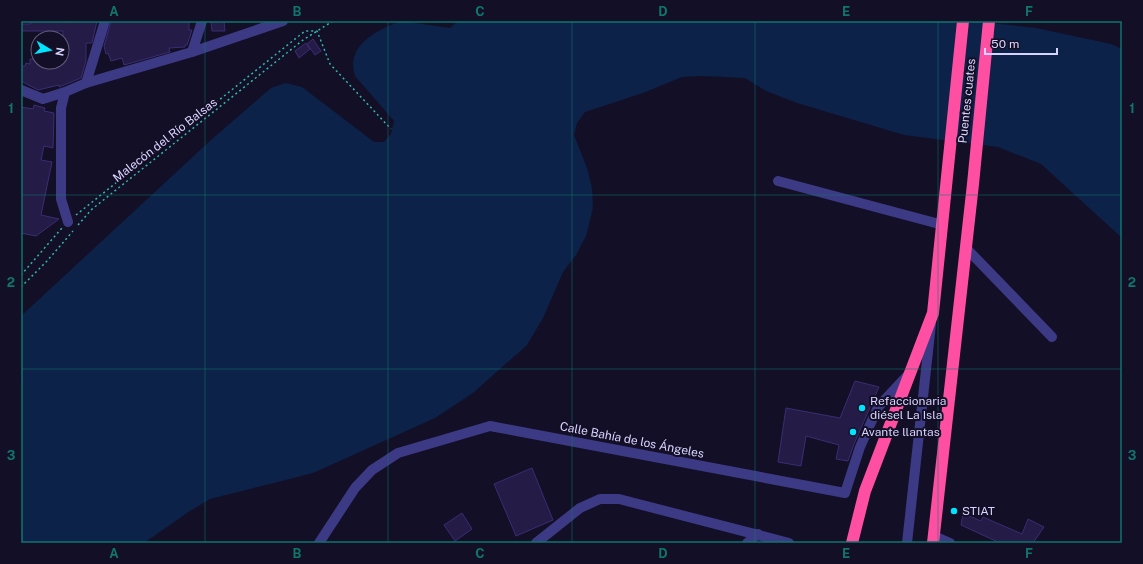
<svg xmlns="http://www.w3.org/2000/svg" width="1143" height="564" viewBox="0 0 1143 564" font-family="'Public Sans',sans-serif">
	<style>
		.water { fill: #0c2248 }
		.building { fill: #241b47; stroke: #3b2d73 }
		.lines { fill: none; stroke-linecap: round; stroke-linejoin: round }
		.path { stroke: #2fb8b0; stroke-width: 1.5; stroke-dasharray: 2 3; stroke-linecap: butt }
		.minor { stroke: #3d3a85; stroke-width: 10 }
		.highway { stroke: #ff4fa3; stroke-width: 12 }
		.grid { fill: none; stroke: #0f766e; stroke-width: 1; stroke-opacity: 0.55 }
		.poi-dot { fill: #00e5ff; stroke: #130f26; stroke-width: 1.5 }
		.labels { text-anchor: middle; stroke-width: 4; stroke-linejoin: round; paint-order: stroke }
		.street-label { font-size: 12px; fill: #d9d4ff; stroke: #130f26 }
		.poi-label { font-size: 12px; fill: #d9d4ff; stroke: #130f26; text-anchor: start }
		.neatline { fill: none; stroke: #0f766e; stroke-width: 1.5 }
		.grid-label { font-size: 13px; text-anchor: middle; font-weight: bold; fill: #0f766e }
	</style>
	<rect width="100%" height="100%" fill="#130f26"/>
	<path class="water" d="M 401,21 L 450,28 L 458,21 L 973,21 L 1036,28 L 1111,44 L 1122,49 L 1122,238 L 1041,164 L 998,147 L 904,135 L 797,103 L 766,91 L 745,78 L 702,76 L 682,77 L 643,93 L 585,112 L 577,123 L 574,135 L 587,168 L 592,188 L 593,208 L 586,236 L 576,255 L 563,272 L 543,318 L 527,345 L 473,393 L 435,418 L 313,473 L 210,499 L 190,511 L 144,543 L 21,543 L 21,316 L 212,139 L 271,88 L 286,83 L 302,87 L 374,142 L 384,142 L 391,134 L 394,121 L 355,76 C 345,45 377,30 401,21 Z"/>
	<path class="building" d="M 33,21 L 73,22 L 73,21 L 97,21 L 92,43 L 86,43 L 86,61 L 81,78 L 59,87 L 59,85 L 38,90 L 21,81 L 21,66 L 25,66 L 26,63 L 30,64 L 30,59 L 38,59 L 38,62 L 62,62 L 63,31 L 21,31 L 21,24 L 30,24 Z
		M 111,21 L 189,21 L 189,30 L 192,30 L 187,45 L 185,45 L 185,47 L 169,48 L 170,52 L 124,65 L 122,58 L 111,61 L 108,53 L 106,54 L 104,46 Z
		M 211,21 L 224,21 L 225,31 L 212,31 Z
		M 313,39 L 321,51 L 315,55 L 307,44 Z
		M 306,43 L 310,49 L 299,58 L 295,51 Z
		M 34,105 L 45,108 L 44,111 L 54,113 L 53,148 L 44,146 L 41,160 L 52,162 L 41,215 L 59,219 L 36,236 L 21,233 L 21,107 L 33,109 Z
		M 855,381 L 879,387 L 854,444 L 848,461 L 836,459 L 839,445 L 806,436 L 801,466 L 778,462 L 786,408 L 840,418 Z
		M 532,468 L 553,520 L 516,536 L 494,484 Z
		M 462,513 L 472,529 L 455,541 L 444,525 Z
		M 963,513 L 981,521 L 983,517 L 1022,534 L 1028,519 L 1044,527 L 1033,543 L 1000,543 L 961,525 Z"/>
	<g class="lines">
		<path class="path" d="M 76,215 L 305,31 L 317,31 L 330,64 L 391,129
			M 78,225 L 91,210 L 303,40 L 333,21
			M 21,275 L 62,228
			M 21,287 L 47,261 L 73,231"/>
		<path class="minor" d="M 192,52 L 202,21
			M 86,83 L 105,21
			M 21,90 L 43,99 L 65,92 L 86,83 L 192,52 L 283,21
			M 65,92 L 61,108 L 61,199 L 68,222
			M 778,181 L 943,225
			M 966,248 L 1052,337
			M 934,536 L 950,543
			M 319,543 L 355,488 L 372,470 L 398,453 L 490,426 L 845,493 L 860,447 L 878,407 L 908,375
			M 536,543 L 580,508 L 600,499 L 619,499 L 789,543
			M 747,543 L 758,534
			M 907,543 L 931,324"/>
		<path class="highway" d="M 852,543 L 865,491 L 933,313 L 963,21
			M 933,543 L 973,184 L 989,21"/>
	</g>
	<path class="grid" d="M 205,21 L 205,543M 388,21 L 388,543M 572,21 L 572,543M 755,21 L 755,543M 938,21 L 938,543M 21,195 L 1122,195M 21,369 L 1122,369"/>
	<g class="poi-dot">
		<circle cx="862" cy="408" r="4"/>
		<circle cx="853" cy="432" r="4"/>
		<circle cx="954" cy="511" r="4"/>
	</g>
	<g class="labels">
		<g class="street-label">
			<text transform="translate(967 101) rotate(-84)" y="4">Puentes cuates</text>
			<text transform="translate(165 140) rotate(-38)" y="4">Malecón del Río Balsas</text>
			<text transform="translate(632 440) rotate(11)" y="4">Calle Bahía de los Ángeles</text>
		</g>
		<g class="poi-label">
			<text x="870" y="405">Refaccionaria<tspan x="870" dy="14">diésel La Isla</tspan></text>
			<text x="861" y="436">Avante llantas</text>
			<text x="962" y="515">STIAT</text>
		</g>
	</g>
	<rect width="1143" height="564" fill="none" stroke="#130f26" stroke-width="44"/>
	<g transform="translate(50 50) rotate(100)"><circle r="19" fill="#130f26" stroke="#625e7d"/>
	<path d="M0-3L7 15L0 10L-7 15Z" fill="#00e5ff"/>
	<text y="-6" font-size="11" font-weight="bold" text-anchor="middle" fill="#d9d4ff">N</text>
	</g>
	<path d="M985 48v6h72v-6" fill="none" stroke="#d9d4ff" stroke-width="2"/>
	<text x="991" y="48" font-size="12" fill="#d9d4ff" stroke="#130f26" stroke-width="3" paint-order="stroke">50 m</text>
	<rect x="22" y="22" width="1099" height="520" class="neatline"/>
	<g class="grid-label">
		<text x="114" y="16">A</text>
		<text x="297" y="16">B</text>
		<text x="480" y="16">C</text>
		<text x="663" y="16">D</text>
		<text x="846" y="16">E</text>
		<text x="1029" y="16">F</text>
		<text x="11" y="113">1</text>
		<text x="1132" y="113">1</text>
		<text x="11" y="287">2</text>
		<text x="1132" y="287">2</text>
		<text x="11" y="460">3</text>
		<text x="1132" y="460">3</text>
		<text x="114" y="558">A</text>
		<text x="297" y="558">B</text>
		<text x="480" y="558">C</text>
		<text x="663" y="558">D</text>
		<text x="846" y="558">E</text>
		<text x="1029" y="558">F</text>
	</g>
</svg>
